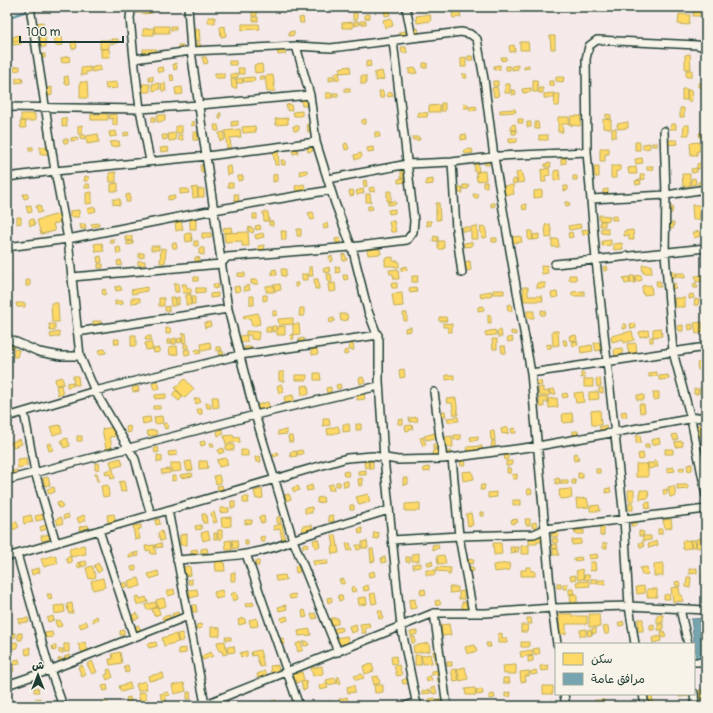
<svg xmlns="http://www.w3.org/2000/svg" width="713" height="713" viewBox="0 0 713 713" font-family="Pangolin,'Playpen Sans Arabic',sans-serif">
	<style>
		.homes { fill: #ffd966; stroke: #bcaa57 }
		.public { fill: #76a5af; stroke: #5c868a }
		.lines { fill: none; stroke-linecap: round; stroke-linejoin: round }
		.stream { stroke: #5d95a0; stroke-width: 2 }
		.street-casing { stroke: #1f3d34; stroke-width: 10 }
		.street { stroke: #f7f3e8; stroke-width: 7 }
	</style>
	<rect width="100%" height="100%" fill="#f5eae9"/>
	<filter id="ink" filterUnits="userSpaceOnUse"><feTurbulence type="fractalNoise" baseFrequency=".025" numOctaves="2"/><feDisplacementMap in="SourceGraphic" scale="8" xChannelSelector="R" yChannelSelector="G"/><feConvolveMatrix kernelMatrix="1 2 1 2 8 2 1 2 1" color-interpolation-filters="sRGB"/></filter>
	<g filter="url(#ink)">
		<path class="homes" d="M 384,7 L 389,7 L 390,15 L 385,16 Z
			M 694,7 L 701,7 L 700,16 L 693,16 Z
			M 152,8 L 152,13 L 144,14 L 144,9 Z
			M 143,9 L 144,13 L 136,13 L 136,10 Z
			M 257,11 L 257,16 L 252,16 L 252,12 Z
			M 460,12 L 461,17 L 453,18 L 452,13 Z
			M 353,13 L 357,13 L 357,20 L 353,20 Z
			M 365,14 L 370,14 L 370,18 L 365,19 Z
			M 430,14 L 431,21 L 417,23 L 416,16 Z
			M 679,14 L 690,15 L 689,25 L 678,24 Z
			M 208,17 L 215,17 L 215,23 L 208,23 Z
			M 253,17 L 258,17 L 258,21 L 253,21 Z
			M 303,17 L 304,23 L 300,23 L 299,18 Z
			M 391,18 L 393,26 L 385,28 L 383,20 Z
			M 358,21 L 359,25 L 354,26 L 354,22 Z
			M 360,21 L 366,21 L 366,24 L 360,24 Z
			M 43,22 L 44,26 L 36,27 L 36,23 Z
			M 353,22 L 353,28 L 342,28 L 342,23 Z
			M 242,24 L 259,24 L 260,29 L 242,30 Z
			M 154,26 L 169,26 L 169,33 L 155,33 Z
			M 171,26 L 176,26 L 176,30 L 171,30 Z
			M 225,26 L 226,36 L 221,37 L 220,27 Z
			M 154,28 L 154,35 L 143,35 L 143,29 Z
			M 418,28 L 419,33 L 415,34 L 414,29 Z
			M 194,29 L 199,29 L 200,41 L 195,41 Z
			M 294,31 L 294,35 L 289,36 L 289,32 Z
			M 406,31 L 406,35 L 399,36 L 399,32 Z
			M 19,35 L 20,40 L 13,41 L 12,37 Z
			M 550,36 L 555,36 L 555,49 L 551,49 Z
			M 45,37 L 46,47 L 40,47 L 39,38 Z
			M 62,37 L 63,45 L 56,46 L 54,38 Z
			M 111,39 L 118,39 L 118,43 L 111,44 Z
			M 100,40 L 109,40 L 109,48 L 100,49 Z
			M 13,41 L 21,41 L 21,44 L 13,45 Z
			M 76,41 L 77,48 L 72,49 L 71,43 Z
			M 520,42 L 528,42 L 529,50 L 520,50 Z
			M 195,43 L 200,43 L 201,47 L 196,48 Z
			M 178,45 L 183,45 L 183,49 L 178,49 Z
			M 514,45 L 515,51 L 510,52 L 509,46 Z
			M 401,47 L 406,47 L 407,53 L 402,53 Z
			M 101,49 L 109,49 L 110,57 L 101,57 Z
			M 143,49 L 157,49 L 157,54 L 143,54 Z
			M 285,49 L 286,54 L 278,55 L 277,50 Z
			M 41,54 L 45,54 L 45,58 L 41,58 Z
			M 690,54 L 691,69 L 685,69 L 685,55 Z
			M 69,56 L 70,61 L 62,63 L 61,58 Z
			M 468,56 L 472,56 L 473,60 L 468,60 Z
			M 202,57 L 206,57 L 208,63 L 204,64 Z
			M 466,57 L 466,67 L 461,67 L 461,58 Z
			M 501,57 L 506,57 L 506,60 L 502,61 Z
			M 229,61 L 236,61 L 236,65 L 229,65 Z
			M 370,61 L 371,66 L 366,67 L 366,62 Z
			M 176,63 L 177,69 L 174,70 L 173,64 Z
			M 423,63 L 427,63 L 427,68 L 423,68 Z
			M 262,64 L 263,72 L 255,73 L 254,65 Z
			M 100,65 L 101,70 L 92,72 L 91,68 Z
			M 500,65 L 500,69 L 494,70 L 494,66 Z
			M 518,65 L 518,69 L 512,70 L 512,66 Z
			M 529,65 L 529,68 L 524,69 L 524,66 Z
			M 20,66 L 20,70 L 14,71 L 14,67 Z
			M 350,66 L 351,72 L 340,73 L 340,68 Z
			M 506,66 L 510,66 L 510,70 L 506,70 Z
			M 90,67 L 90,72 L 86,72 L 86,75 L 81,75 L 81,68 Z
			M 163,67 L 164,71 L 158,73 L 157,68 Z
			M 238,68 L 244,68 L 244,74 L 239,74 Z
			M 416,68 L 417,73 L 409,74 L 409,69 Z
			M 686,70 L 692,70 L 692,77 L 686,77 Z
			M 382,71 L 384,79 L 376,81 L 374,73 Z
			M 7,72 L 11,72 L 13,81 L 7,82 Z
			M 339,72 L 340,79 L 336,80 L 335,73 Z
			M 215,73 L 224,73 L 224,78 L 215,78 Z
			M 238,73 L 238,77 L 231,78 L 231,74 Z
			M 462,74 L 466,74 L 467,78 L 463,78 Z
			M 170,75 L 173,75 L 174,80 L 171,81 Z
			M 273,75 L 275,91 L 267,92 L 265,76 Z
			M 68,76 L 69,84 L 65,84 L 64,77 Z
			M 149,76 L 153,76 L 153,81 L 149,81 Z
			M 260,76 L 264,76 L 264,80 L 259,80 Z
			M 329,76 L 334,76 L 334,80 L 329,81 Z
			M 361,76 L 366,76 L 366,84 L 361,84 Z
			M 22,77 L 23,82 L 16,83 L 16,78 Z
			M 254,77 L 255,81 L 244,82 L 243,78 Z
			M 556,77 L 564,77 L 563,82 L 556,81 Z
			M 242,78 L 243,83 L 237,83 L 236,79 Z
			M 231,79 L 236,79 L 237,88 L 232,88 Z
			M 533,80 L 537,80 L 538,92 L 533,92 Z
			M 493,81 L 498,81 L 498,86 L 493,86 Z
			M 549,81 L 554,81 L 554,86 L 549,86 Z
			M 80,82 L 87,82 L 88,98 L 80,98 Z
			M 117,82 L 118,88 L 106,89 L 105,83 Z
			M 159,83 L 160,89 L 153,91 L 152,84 Z
			M 165,83 L 166,91 L 162,91 L 161,84 Z
			M 698,83 L 705,83 L 705,87 L 698,87 Z
			M 142,84 L 150,84 L 150,92 L 143,92 Z
			M 505,84 L 510,84 L 510,93 L 505,93 Z
			M 52,87 L 52,95 L 48,96 L 47,88 Z
			M 182,87 L 183,94 L 176,95 L 175,88 Z
			M 497,87 L 499,96 L 494,97 L 492,88 Z
			M 345,88 L 350,88 L 350,92 L 345,92 Z
			M 531,88 L 531,92 L 523,93 L 522,89 Z
			M 539,88 L 543,88 L 543,93 L 539,93 Z
			M 682,89 L 687,89 L 687,100 L 682,100 Z
			M 511,90 L 515,90 L 516,94 L 512,95 Z
			M 687,90 L 691,90 L 692,101 L 688,101 Z
			M 379,91 L 383,91 L 384,98 L 380,98 Z
			M 392,92 L 393,96 L 388,97 L 387,93 Z
			M 326,93 L 332,93 L 332,98 L 326,98 Z
			M 333,93 L 338,93 L 338,97 L 333,97 Z
			M 554,93 L 554,98 L 544,98 L 544,94 Z
			M 555,94 L 560,94 L 559,106 L 554,106 Z
			M 306,99 L 307,106 L 302,106 L 301,100 Z
			M 441,103 L 445,103 L 445,111 L 441,111 Z
			M 291,104 L 292,110 L 288,111 L 286,105 Z
			M 463,104 L 468,104 L 468,108 L 464,108 Z
			M 440,105 L 440,112 L 429,112 L 429,106 Z
			M 476,106 L 477,110 L 470,111 L 469,107 Z
			M 680,108 L 684,108 L 684,117 L 680,117 Z
			M 515,109 L 516,112 L 500,113 L 500,110 Z
			M 302,111 L 302,116 L 294,116 L 293,112 Z
			M 418,112 L 428,113 L 427,117 L 418,117 Z
			M 219,113 L 221,113 L 221,119 L 219,119 Z
			M 21,114 L 35,114 L 35,121 L 21,121 Z
			M 91,114 L 108,114 L 108,120 L 91,120 Z
			M 117,114 L 117,125 L 113,125 L 113,118 L 110,119 L 109,115 Z
			M 606,114 L 611,115 L 611,119 L 606,118 Z
			M 157,115 L 165,115 L 165,121 L 157,122 Z
			M 571,116 L 581,116 L 580,126 L 570,125 Z
			M 152,117 L 155,117 L 155,122 L 152,122 Z
			M 558,117 L 569,117 L 569,124 L 562,124 L 563,132 L 558,132 Z
			M 62,118 L 66,118 L 67,126 L 62,127 Z
			M 288,118 L 288,124 L 276,125 L 275,119 Z
			M 366,119 L 366,124 L 362,124 L 362,120 Z
			M 518,119 L 523,119 L 523,123 L 518,123 Z
			M 603,119 L 611,120 L 611,129 L 603,128 Z
			M 25,121 L 26,128 L 21,128 L 20,122 Z
			M 194,121 L 195,125 L 192,126 L 191,122 Z
			M 238,121 L 238,125 L 232,126 L 231,122 Z
			M 527,122 L 531,122 L 531,127 L 527,127 Z
			M 535,122 L 538,122 L 539,129 L 535,129 Z
			M 628,122 L 628,128 L 618,129 L 617,124 Z
			M 311,123 L 312,132 L 308,132 L 307,124 Z
			M 515,124 L 516,130 L 511,130 L 511,125 Z
			M 671,124 L 676,124 L 676,129 L 670,129 Z
			M 82,125 L 82,134 L 78,134 L 78,126 Z
			M 214,125 L 218,125 L 219,131 L 215,131 Z
			M 684,125 L 689,125 L 689,135 L 683,135 Z
			M 176,126 L 182,126 L 182,133 L 176,133 Z
			M 255,126 L 256,132 L 243,133 L 242,127 Z
			M 293,126 L 299,126 L 299,130 L 294,131 Z
			M 616,128 L 616,137 L 612,137 L 612,129 Z
			M 240,129 L 241,137 L 230,138 L 231,147 L 227,148 L 225,131 Z
			M 512,130 L 517,131 L 516,134 L 512,134 Z
			M 116,131 L 117,136 L 110,137 L 109,132 Z
			M 128,132 L 129,135 L 124,136 L 124,133 Z
			M 193,132 L 197,132 L 198,140 L 193,140 Z
			M 224,132 L 224,140 L 220,141 L 219,133 Z
			M 375,132 L 379,132 L 380,137 L 375,137 Z
			M 704,132 L 704,137 L 700,138 L 699,133 Z
			M 175,133 L 176,140 L 169,141 L 168,134 Z
			M 98,134 L 99,142 L 87,144 L 86,136 Z
			M 466,134 L 467,139 L 461,140 L 461,135 Z
			M 10,135 L 10,144 L 7,144 L 7,136 Z
			M 80,135 L 85,135 L 85,139 L 80,138 Z
			M 162,135 L 167,135 L 167,139 L 163,140 Z
			M 178,135 L 182,135 L 183,140 L 178,140 Z
			M 539,135 L 548,135 L 548,140 L 539,140 Z
			M 77,137 L 78,140 L 71,141 L 71,138 Z
			M 412,137 L 419,137 L 420,140 L 413,140 Z
			M 509,138 L 517,138 L 517,142 L 509,143 Z
			M 63,139 L 68,139 L 68,143 L 64,143 Z
			M 667,140 L 677,140 L 678,144 L 667,145 Z
			M 119,141 L 120,146 L 111,147 L 110,142 Z
			M 635,142 L 640,142 L 640,150 L 635,150 Z
			M 657,142 L 657,146 L 652,146 L 652,143 Z
			M 699,142 L 700,151 L 697,151 L 697,155 L 691,155 L 690,143 Z
			M 347,143 L 349,149 L 345,150 L 344,144 Z
			M 650,143 L 650,148 L 643,149 L 643,144 Z
			M 11,144 L 12,148 L 7,149 L 7,145 Z
			M 29,147 L 33,147 L 33,151 L 29,151 Z
			M 40,147 L 48,147 L 48,154 L 40,154 Z
			M 168,147 L 169,151 L 161,152 L 160,148 Z
			M 312,147 L 313,151 L 308,152 L 307,148 Z
			M 373,147 L 374,151 L 368,152 L 367,148 Z
			M 600,148 L 609,148 L 609,154 L 605,154 L 605,161 L 600,161 Z
			M 297,149 L 298,153 L 293,154 L 292,150 Z
			M 472,149 L 473,153 L 465,154 L 464,150 Z
			M 273,152 L 278,152 L 279,165 L 275,165 Z
			M 361,153 L 362,157 L 355,160 L 354,155 Z
			M 561,158 L 566,158 L 566,163 L 561,164 Z
			M 642,158 L 643,163 L 636,164 L 635,159 Z
			M 281,160 L 285,160 L 285,165 L 282,165 Z
			M 484,160 L 489,160 L 489,165 L 485,165 Z
			M 550,163 L 551,167 L 545,167 L 545,164 Z
			M 701,163 L 701,168 L 697,169 L 697,164 Z
			M 474,164 L 478,164 L 479,172 L 475,172 Z
			M 200,165 L 203,165 L 204,172 L 201,172 Z
			M 226,166 L 231,166 L 232,174 L 227,175 Z
			M 594,166 L 599,166 L 599,177 L 595,177 Z
			M 611,166 L 620,166 L 620,171 L 616,171 L 616,178 L 611,178 Z
			M 647,166 L 653,166 L 652,170 L 647,170 Z
			M 636,167 L 637,174 L 629,174 L 628,168 Z
			M 549,168 L 550,175 L 545,176 L 546,182 L 542,182 L 541,170 Z
			M 697,168 L 697,172 L 692,173 L 691,169 Z
			M 307,170 L 307,173 L 300,175 L 299,171 Z
			M 401,170 L 405,170 L 405,178 L 401,178 Z
			M 559,170 L 560,180 L 554,181 L 554,171 Z
			M 485,171 L 486,180 L 477,181 L 476,172 Z
			M 521,171 L 524,182 L 518,183 L 516,173 Z
			M 116,172 L 116,182 L 110,182 L 109,173 Z
			M 277,174 L 277,181 L 273,182 L 273,175 Z
			M 644,174 L 645,179 L 641,180 L 640,175 Z
			M 682,174 L 690,174 L 690,186 L 683,186 Z
			M 85,176 L 89,177 L 88,181 L 84,181 Z
			M 238,176 L 243,176 L 243,180 L 238,181 Z
			M 573,176 L 577,176 L 577,180 L 573,180 Z
			M 406,178 L 407,182 L 398,183 L 398,179 Z
			M 695,178 L 696,184 L 691,185 L 691,179 Z
			M 433,179 L 433,184 L 426,185 L 426,180 Z
			M 516,179 L 517,183 L 513,184 L 512,180 Z
			M 366,180 L 367,186 L 364,187 L 363,181 Z
			M 640,180 L 641,184 L 636,185 L 635,181 Z
			M 706,181 L 706,187 L 698,188 L 698,182 Z
			M 483,182 L 487,182 L 487,187 L 483,187 Z
			M 118,183 L 118,191 L 111,191 L 111,184 Z
			M 228,183 L 233,183 L 233,187 L 228,187 Z
			M 85,184 L 89,184 L 90,188 L 85,188 Z
			M 304,184 L 306,190 L 296,192 L 295,186 Z
			M 463,185 L 469,185 L 468,189 L 463,189 Z
			M 513,185 L 514,194 L 505,195 L 504,186 Z
			M 564,186 L 568,186 L 568,190 L 564,191 Z
			M 197,187 L 198,197 L 193,198 L 192,188 Z
			M 374,187 L 375,191 L 370,192 L 369,188 Z
			M 458,187 L 462,187 L 463,193 L 459,193 Z
			M 180,189 L 188,189 L 189,193 L 180,194 Z
			M 198,189 L 204,189 L 204,197 L 198,197 Z
			M 363,189 L 364,193 L 357,195 L 356,191 Z
			M 608,189 L 608,194 L 603,194 L 603,190 Z
			M 353,190 L 354,195 L 350,196 L 349,191 Z
			M 542,190 L 542,197 L 534,198 L 534,191 Z
			M 387,191 L 391,191 L 391,201 L 387,201 Z
			M 92,192 L 92,203 L 86,204 L 86,193 Z
			M 23,194 L 28,194 L 28,198 L 24,199 Z
			M 130,194 L 130,202 L 126,202 L 126,195 Z
			M 234,194 L 238,194 L 239,202 L 235,202 Z
			M 366,194 L 370,194 L 371,202 L 366,202 Z
			M 473,194 L 478,194 L 478,198 L 474,198 Z
			M 174,195 L 175,199 L 168,200 L 168,196 Z
			M 113,199 L 120,199 L 120,205 L 113,204 Z
			M 395,201 L 396,204 L 388,205 L 388,202 Z
			M 565,202 L 569,202 L 570,205 L 566,206 Z
			M 436,203 L 439,203 L 440,220 L 436,220 Z
			M 491,203 L 495,203 L 495,206 L 491,207 Z
			M 526,204 L 527,209 L 523,210 L 522,205 Z
			M 31,205 L 32,212 L 28,213 L 26,206 Z
			M 40,205 L 42,212 L 38,213 L 36,206 Z
			M 692,205 L 702,205 L 702,213 L 699,213 L 700,219 L 693,220 Z
			M 368,206 L 372,206 L 373,209 L 368,210 Z
			M 95,207 L 96,211 L 89,213 L 87,209 Z
			M 668,207 L 673,207 L 672,213 L 668,213 Z
			M 395,209 L 395,213 L 389,214 L 388,210 Z
			M 79,210 L 79,217 L 70,217 L 70,211 Z
			M 263,212 L 268,212 L 269,221 L 264,221 Z
			M 313,212 L 315,219 L 311,220 L 308,213 Z
			M 59,214 L 61,222 L 53,224 L 55,231 L 41,234 L 37,220 Z
			M 253,214 L 257,214 L 257,219 L 253,219 Z
			M 599,215 L 610,216 L 609,221 L 599,220 Z
			M 612,216 L 617,216 L 617,220 L 612,220 Z
			M 17,217 L 21,217 L 21,223 L 17,224 Z
			M 33,219 L 35,225 L 30,226 L 29,220 Z
			M 190,219 L 196,219 L 196,229 L 190,229 Z
			M 181,221 L 183,229 L 176,231 L 175,222 Z
			M 269,221 L 273,222 L 273,226 L 269,225 Z
			M 389,221 L 394,221 L 396,232 L 391,232 Z
			M 426,221 L 431,221 L 431,225 L 427,226 Z
			M 600,221 L 605,221 L 605,226 L 600,226 Z
			M 99,223 L 99,226 L 92,227 L 91,224 Z
			M 327,223 L 328,228 L 324,229 L 323,224 Z
			M 669,223 L 674,223 L 673,229 L 669,228 Z
			M 80,224 L 85,224 L 86,229 L 81,229 Z
			M 550,224 L 552,237 L 546,238 L 545,225 Z
			M 580,224 L 581,228 L 569,230 L 568,226 Z
			M 260,225 L 261,229 L 256,230 L 255,226 Z
			M 477,226 L 478,239 L 471,239 L 471,227 Z
			M 485,226 L 487,237 L 482,238 L 480,227 Z
			M 231,227 L 232,232 L 224,233 L 223,228 Z
			M 249,227 L 254,229 L 253,233 L 248,231 Z
			M 462,227 L 469,227 L 470,231 L 462,231 Z
			M 601,228 L 608,228 L 608,234 L 601,233 Z
			M 297,229 L 301,229 L 301,236 L 297,236 Z
			M 588,229 L 588,234 L 583,235 L 582,230 Z
			M 633,230 L 634,240 L 629,240 L 629,235 L 624,236 L 624,231 Z
			M 281,231 L 286,231 L 286,240 L 282,240 Z
			M 528,231 L 532,231 L 533,240 L 528,240 Z
			M 699,231 L 700,236 L 694,238 L 692,233 Z
			M 248,232 L 249,246 L 242,246 L 242,241 L 225,242 L 224,233 Z
			M 572,232 L 573,237 L 569,238 L 568,233 Z
			M 191,233 L 192,241 L 186,242 L 185,234 Z
			M 202,233 L 211,233 L 211,238 L 202,238 Z
			M 263,233 L 264,237 L 256,239 L 255,235 Z
			M 539,234 L 539,239 L 533,240 L 533,235 Z
			M 125,236 L 132,236 L 132,240 L 126,241 Z
			M 434,236 L 438,237 L 438,241 L 433,241 Z
			M 521,236 L 522,242 L 512,243 L 512,237 Z
			M 340,238 L 341,242 L 336,243 L 335,239 Z
			M 492,238 L 497,238 L 497,242 L 492,242 Z
			M 110,239 L 114,239 L 114,243 L 110,243 Z
			M 552,239 L 558,239 L 559,247 L 552,247 Z
			M 611,240 L 611,245 L 602,246 L 602,241 Z
			M 133,241 L 133,244 L 127,245 L 127,242 Z
			M 194,241 L 198,241 L 198,246 L 194,246 Z
			M 438,241 L 444,241 L 444,249 L 438,249 Z
			M 472,242 L 472,246 L 464,247 L 464,243 Z
			M 102,243 L 104,251 L 96,252 L 94,244 Z
			M 172,243 L 176,243 L 177,248 L 173,248 Z
			M 622,243 L 623,249 L 614,250 L 613,244 Z
			M 264,245 L 265,251 L 259,252 L 258,246 Z
			M 151,246 L 159,246 L 159,250 L 151,250 Z
			M 120,247 L 121,253 L 117,254 L 116,248 Z
			M 161,248 L 166,249 L 165,263 L 160,263 Z
			M 199,248 L 204,248 L 204,255 L 199,254 Z
			M 367,249 L 380,249 L 381,254 L 368,255 Z
			M 139,253 L 144,253 L 144,257 L 139,258 Z
			M 345,254 L 347,260 L 343,261 L 342,255 Z
			M 101,256 L 102,262 L 98,263 L 97,257 Z
			M 332,256 L 333,261 L 330,262 L 329,257 Z
			M 195,257 L 200,258 L 199,261 L 195,261 Z
			M 393,257 L 393,261 L 399,261 L 399,267 L 395,267 L 395,266 L 385,266 L 385,258 Z
			M 121,260 L 122,265 L 118,266 L 117,261 Z
			M 138,261 L 145,261 L 145,265 L 138,265 Z
			M 470,261 L 471,270 L 465,271 L 464,262 Z
			M 98,264 L 103,264 L 103,268 L 98,268 Z
			M 547,265 L 548,273 L 542,274 L 541,266 Z
			M 642,265 L 651,265 L 652,273 L 643,273 Z
			M 339,266 L 340,272 L 336,273 L 335,267 Z
			M 406,266 L 407,270 L 401,271 L 401,268 Z
			M 607,266 L 608,270 L 604,271 L 603,267 Z
			M 309,267 L 312,267 L 313,276 L 309,276 Z
			M 329,267 L 330,272 L 325,273 L 323,269 Z
			M 276,269 L 277,275 L 272,275 L 272,270 Z
			M 281,269 L 286,269 L 286,276 L 282,276 Z
			M 398,269 L 399,279 L 394,279 L 393,274 L 390,274 L 389,270 Z
			M 674,271 L 675,277 L 670,278 L 668,272 Z
			M 238,273 L 245,273 L 245,277 L 238,276 Z
			M 676,273 L 685,273 L 685,278 L 676,277 Z
			M 7,274 L 10,274 L 10,283 L 7,283 Z
			M 302,274 L 308,274 L 308,280 L 302,280 Z
			M 327,274 L 331,274 L 332,282 L 328,282 Z
			M 343,275 L 347,275 L 348,279 L 344,280 Z
			M 569,275 L 576,275 L 576,280 L 569,280 Z
			M 641,275 L 642,280 L 636,282 L 635,276 Z
			M 706,275 L 706,281 L 696,282 L 695,276 Z
			M 412,276 L 418,276 L 417,282 L 412,282 Z
			M 630,276 L 634,276 L 635,283 L 630,283 Z
			M 194,277 L 198,277 L 198,281 L 194,281 Z
			M 629,277 L 630,283 L 625,284 L 623,278 Z
			M 314,279 L 318,279 L 319,289 L 315,289 Z
			M 26,280 L 30,280 L 30,286 L 26,286 Z
			M 251,280 L 258,280 L 258,284 L 251,284 Z
			M 656,281 L 660,281 L 661,287 L 657,287 Z
			M 178,283 L 179,292 L 175,292 L 174,284 Z
			M 295,283 L 298,283 L 298,287 L 295,287 Z
			M 335,283 L 336,291 L 329,292 L 328,284 Z
			M 391,283 L 397,283 L 397,288 L 392,288 Z
			M 537,283 L 545,283 L 545,288 L 537,288 Z
			M 675,283 L 676,288 L 671,289 L 671,284 Z
			M 696,283 L 698,288 L 694,288 L 693,284 Z
			M 182,284 L 186,284 L 187,288 L 191,288 L 191,293 L 183,293 Z
			M 213,284 L 218,284 L 218,288 L 214,289 Z
			M 280,284 L 281,290 L 275,291 L 274,285 Z
			M 249,285 L 250,290 L 244,291 L 243,287 Z
			M 274,285 L 274,292 L 266,292 L 266,286 Z
			M 651,285 L 652,294 L 643,295 L 642,286 Z
			M 120,286 L 122,290 L 116,291 L 115,287 Z
			M 239,286 L 240,291 L 235,292 L 234,287 Z
			M 147,287 L 147,291 L 132,294 L 131,290 Z
			M 416,287 L 417,292 L 410,293 L 409,288 Z
			M 523,287 L 528,287 L 528,296 L 542,296 L 543,301 L 524,301 Z
			M 196,288 L 205,288 L 205,292 L 196,293 Z
			M 105,289 L 106,294 L 103,295 L 102,290 Z
			M 493,290 L 504,290 L 504,294 L 493,294 Z
			M 491,291 L 492,295 L 481,298 L 480,293 Z
			M 584,291 L 584,296 L 572,296 L 572,292 Z
			M 557,292 L 558,297 L 552,298 L 551,293 Z
			M 218,293 L 218,297 L 210,298 L 210,294 Z
			M 402,293 L 403,306 L 394,307 L 392,294 Z
			M 191,294 L 191,305 L 186,305 L 186,295 Z
			M 693,294 L 694,298 L 689,299 L 689,295 Z
			M 263,295 L 267,295 L 267,300 L 263,301 Z
			M 192,296 L 195,296 L 195,304 L 191,304 Z
			M 250,296 L 254,296 L 254,305 L 250,305 Z
			M 170,297 L 175,297 L 175,306 L 171,306 Z
			M 179,297 L 179,305 L 176,305 L 176,298 Z
			M 131,298 L 140,298 L 140,302 L 131,303 Z
			M 159,298 L 164,298 L 164,306 L 159,306 Z
			M 674,298 L 685,298 L 685,307 L 675,307 Z
			M 695,299 L 699,300 L 698,305 L 694,305 Z
			M 115,301 L 123,301 L 123,304 L 115,305 Z
			M 16,303 L 25,303 L 25,307 L 17,307 Z
			M 51,303 L 58,303 L 59,322 L 52,322 Z
			M 7,304 L 10,304 L 9,312 L 7,312 Z
			M 511,304 L 512,311 L 508,311 L 507,305 Z
			M 169,306 L 169,311 L 165,311 L 165,307 Z
			M 483,306 L 484,310 L 478,311 L 478,307 Z
			M 300,308 L 304,308 L 304,316 L 299,316 Z
			M 541,310 L 546,311 L 545,315 L 541,315 Z
			M 273,311 L 277,311 L 277,315 L 273,316 Z
			M 527,311 L 534,311 L 534,318 L 527,318 Z
			M 258,313 L 260,324 L 252,326 L 250,318 L 244,319 L 243,316 Z
			M 403,313 L 407,313 L 407,321 L 404,321 Z
			M 340,314 L 347,314 L 348,320 L 341,321 Z
			M 488,315 L 491,316 L 491,323 L 488,323 Z
			M 439,317 L 446,317 L 447,321 L 439,321 Z
			M 293,318 L 293,324 L 279,325 L 278,319 Z
			M 334,318 L 335,321 L 330,323 L 329,319 Z
			M 93,321 L 101,321 L 101,325 L 93,325 Z
			M 210,322 L 211,326 L 205,328 L 204,323 Z
			M 702,322 L 704,332 L 696,334 L 694,323 Z
			M 443,323 L 452,324 L 452,332 L 448,332 L 448,327 L 443,327 Z
			M 635,323 L 636,328 L 631,329 L 630,324 Z
			M 49,324 L 55,324 L 55,331 L 50,331 Z
			M 293,324 L 299,324 L 300,334 L 293,335 Z
			M 623,324 L 626,324 L 627,328 L 623,329 Z
			M 692,324 L 693,329 L 689,330 L 688,325 Z
			M 683,325 L 683,331 L 679,331 L 678,326 Z
			M 272,326 L 276,326 L 276,331 L 272,332 Z
			M 285,326 L 285,335 L 277,335 L 277,327 Z
			M 266,327 L 271,327 L 271,332 L 266,332 Z
			M 411,327 L 411,331 L 405,332 L 405,328 Z
			M 166,328 L 170,328 L 171,333 L 166,334 Z
			M 661,328 L 662,336 L 653,337 L 653,329 Z
			M 495,330 L 496,335 L 486,336 L 485,332 Z
			M 501,330 L 502,337 L 498,337 L 497,331 Z
			M 648,330 L 649,335 L 640,337 L 639,332 Z
			M 246,331 L 259,332 L 258,340 L 251,339 L 251,335 L 246,335 Z
			M 511,331 L 516,332 L 516,335 L 511,334 Z
			M 552,331 L 558,331 L 559,345 L 553,346 Z
			M 632,331 L 634,340 L 624,343 L 623,339 L 612,342 L 611,336 Z
			M 59,332 L 60,336 L 51,338 L 50,334 Z
			M 186,333 L 187,342 L 183,343 L 182,334 Z
			M 293,334 L 294,339 L 291,339 L 290,335 Z
			M 131,335 L 136,335 L 136,346 L 131,346 Z
			M 247,335 L 247,342 L 241,342 L 240,336 Z
			M 576,335 L 577,340 L 570,341 L 569,336 Z
			M 146,336 L 151,336 L 151,340 L 145,340 Z
			M 512,337 L 513,341 L 508,342 L 507,338 Z
			M 650,337 L 653,337 L 653,342 L 650,342 Z
			M 176,338 L 176,344 L 172,344 L 172,339 Z
			M 181,338 L 182,342 L 178,343 L 177,339 Z
			M 304,338 L 304,342 L 299,342 L 299,339 Z
			M 114,339 L 119,339 L 119,344 L 115,344 Z
			M 171,339 L 171,344 L 167,344 L 167,340 Z
			M 492,339 L 497,339 L 497,349 L 493,349 Z
			M 563,340 L 566,340 L 567,345 L 564,345 Z
			M 8,341 L 14,342 L 14,348 L 7,348 Z
			M 577,341 L 578,345 L 573,346 L 572,342 Z
			M 151,342 L 153,349 L 146,350 L 145,343 Z
			M 210,342 L 211,349 L 202,351 L 201,344 Z
			M 599,342 L 601,350 L 596,351 L 594,343 Z
			M 636,343 L 637,354 L 629,355 L 627,344 Z
			M 184,344 L 188,344 L 188,348 L 184,348 Z
			M 349,344 L 353,344 L 354,350 L 350,350 Z
			M 551,344 L 551,348 L 547,348 L 546,345 Z
			M 592,345 L 593,351 L 581,353 L 580,347 Z
			M 177,346 L 178,354 L 170,355 L 169,347 Z
			M 501,346 L 505,346 L 506,353 L 502,353 Z
			M 216,347 L 221,347 L 222,350 L 216,351 Z
			M 244,347 L 252,347 L 253,352 L 245,353 Z
			M 159,348 L 160,352 L 154,353 L 153,349 Z
			M 622,348 L 623,358 L 615,359 L 614,349 Z
			M 14,349 L 19,350 L 17,357 L 13,357 Z
			M 105,349 L 106,353 L 99,354 L 98,350 Z
			M 189,349 L 190,354 L 185,355 L 184,350 Z
			M 200,349 L 201,353 L 196,354 L 195,350 Z
			M 317,349 L 318,354 L 312,355 L 311,350 Z
			M 348,350 L 348,354 L 344,355 L 344,351 Z
			M 223,351 L 224,355 L 220,356 L 219,352 Z
			M 706,362 L 706,368 L 698,370 L 697,363 Z
			M 404,369 L 405,377 L 400,378 L 399,370 Z
			M 279,372 L 284,372 L 284,381 L 279,381 Z
			M 657,372 L 657,376 L 649,377 L 649,373 Z
			M 314,373 L 320,373 L 321,380 L 314,380 Z
			M 581,373 L 584,373 L 585,377 L 581,378 Z
			M 295,375 L 307,375 L 307,380 L 295,380 Z
			M 446,375 L 454,375 L 454,379 L 446,380 Z
			M 668,375 L 669,379 L 659,380 L 659,376 Z
			M 73,376 L 78,376 L 79,385 L 74,385 Z
			M 62,377 L 64,384 L 56,385 L 55,379 Z
			M 363,377 L 365,382 L 360,384 L 359,378 Z
			M 600,378 L 601,386 L 597,387 L 596,379 Z
			M 185,379 L 194,389 L 185,398 L 175,388 Z
			M 584,379 L 593,379 L 593,387 L 584,387 Z
			M 701,379 L 705,379 L 706,382 L 701,383 Z
			M 158,381 L 160,388 L 154,390 L 152,383 Z
			M 541,381 L 542,385 L 537,386 L 536,382 Z
			M 73,382 L 73,386 L 67,387 L 67,383 Z
			M 281,384 L 284,392 L 279,393 L 277,386 Z
			M 340,384 L 341,388 L 337,389 L 336,385 Z
			M 61,385 L 63,394 L 58,395 L 56,386 Z
			M 308,385 L 309,394 L 302,396 L 301,386 Z
			M 138,386 L 139,391 L 133,392 L 132,388 Z
			M 331,387 L 331,392 L 327,393 L 326,388 Z
			M 543,387 L 543,392 L 549,391 L 549,396 L 539,396 L 538,388 Z
			M 599,388 L 603,388 L 603,393 L 599,392 Z
			M 699,388 L 706,388 L 706,394 L 700,394 Z
			M 554,389 L 556,394 L 551,395 L 549,390 Z
			M 694,389 L 698,389 L 698,394 L 694,394 Z
			M 176,390 L 183,397 L 179,401 L 172,395 Z
			M 583,392 L 584,402 L 576,403 L 574,393 Z
			M 589,392 L 598,392 L 599,399 L 589,400 Z
			M 653,392 L 659,392 L 659,399 L 654,400 Z
			M 567,393 L 568,397 L 563,398 L 562,394 Z
			M 166,394 L 166,398 L 155,399 L 155,395 Z
			M 357,394 L 364,394 L 365,399 L 357,400 Z
			M 293,395 L 295,404 L 286,406 L 284,397 Z
			M 637,395 L 644,395 L 644,400 L 637,400 Z
			M 212,397 L 218,397 L 219,407 L 213,408 Z
			M 547,397 L 548,402 L 544,402 L 544,407 L 540,407 L 539,398 Z
			M 199,398 L 201,402 L 196,404 L 194,399 Z
			M 456,398 L 458,415 L 454,415 L 452,403 L 447,403 L 446,399 Z
			M 557,398 L 558,407 L 549,408 L 548,399 Z
			M 268,402 L 270,409 L 259,411 L 257,405 Z
			M 206,403 L 210,403 L 211,408 L 207,408 Z
			M 639,404 L 644,404 L 645,412 L 640,413 Z
			M 153,406 L 160,406 L 160,409 L 153,409 Z
			M 197,409 L 202,409 L 202,414 L 198,414 Z
			M 600,410 L 601,425 L 592,425 L 591,411 Z
			M 442,411 L 445,411 L 446,417 L 443,417 Z
			M 626,411 L 627,417 L 622,417 L 621,412 Z
			M 572,413 L 573,422 L 563,423 L 562,414 Z
			M 162,416 L 163,423 L 155,424 L 154,417 Z
			M 150,417 L 151,422 L 143,424 L 142,418 Z
			M 417,417 L 418,421 L 410,422 L 409,418 Z
			M 458,417 L 459,421 L 448,422 L 447,418 Z
			M 323,418 L 329,418 L 330,425 L 323,426 Z
			M 403,419 L 403,424 L 398,424 L 398,420 Z
			M 167,423 L 168,428 L 165,429 L 163,424 Z
			M 343,424 L 349,424 L 350,431 L 343,432 Z
			M 356,424 L 361,424 L 361,430 L 356,430 Z
			M 705,424 L 706,436 L 698,437 L 696,425 Z
			M 60,425 L 62,432 L 53,435 L 50,427 Z
			M 412,425 L 413,429 L 406,431 L 405,426 Z
			M 606,425 L 607,430 L 601,431 L 599,427 Z
			M 130,426 L 131,432 L 127,433 L 126,427 Z
			M 338,426 L 340,432 L 328,435 L 327,429 Z
			M 114,427 L 116,436 L 110,437 L 112,448 L 106,449 L 102,429 Z
			M 508,427 L 509,433 L 502,434 L 501,429 Z
			M 515,428 L 516,433 L 512,433 L 511,429 Z
			M 222,429 L 224,434 L 218,436 L 217,431 Z
			M 156,430 L 157,435 L 148,436 L 147,431 Z
			M 287,430 L 287,434 L 278,435 L 278,431 Z
			M 490,431 L 494,431 L 495,440 L 491,440 Z
			M 573,431 L 578,431 L 578,436 L 573,436 Z
			M 435,433 L 436,438 L 426,440 L 424,436 Z
			M 676,434 L 678,439 L 674,441 L 672,435 Z
			M 233,435 L 234,438 L 239,437 L 240,442 L 226,444 L 224,436 Z
			M 454,435 L 461,435 L 461,439 L 454,440 Z
			M 640,435 L 641,443 L 636,443 L 636,436 Z
			M 77,436 L 82,436 L 82,441 L 77,441 Z
			M 288,436 L 292,436 L 293,442 L 289,442 Z
			M 452,436 L 453,447 L 446,447 L 445,437 Z
			M 478,436 L 478,440 L 471,441 L 470,437 Z
			M 423,437 L 426,445 L 423,446 L 420,438 Z
			M 67,438 L 70,446 L 64,448 L 61,440 Z
			M 659,438 L 660,443 L 652,445 L 651,440 Z
			M 20,439 L 22,444 L 13,447 L 11,442 Z
			M 205,441 L 205,445 L 201,446 L 200,442 Z
			M 492,441 L 495,441 L 495,447 L 491,447 Z
			M 682,441 L 683,446 L 676,447 L 675,442 Z
			M 51,443 L 53,450 L 49,451 L 47,444 Z
			M 210,443 L 213,443 L 214,447 L 210,447 Z
			M 433,444 L 437,444 L 437,449 L 433,449 Z
			M 645,444 L 649,444 L 649,448 L 645,448 Z
			M 226,445 L 234,445 L 234,450 L 226,450 Z
			M 482,446 L 482,451 L 468,452 L 467,447 Z
			M 158,447 L 159,452 L 155,453 L 154,448 Z
			M 223,448 L 224,452 L 219,454 L 218,450 Z
			M 665,449 L 673,449 L 673,454 L 665,454 Z
			M 241,450 L 248,450 L 248,456 L 241,456 Z
			M 302,450 L 303,454 L 297,455 L 297,451 Z
			M 433,450 L 438,450 L 438,455 L 432,455 Z
			M 177,451 L 177,455 L 169,456 L 168,452 Z
			M 296,451 L 297,456 L 291,457 L 290,452 Z
			M 451,451 L 452,457 L 446,458 L 445,452 Z
			M 278,452 L 279,455 L 274,457 L 273,454 Z
			M 577,453 L 579,460 L 574,461 L 573,454 Z
			M 643,453 L 644,459 L 639,460 L 638,454 Z
			M 157,455 L 162,456 L 162,462 L 157,462 Z
			M 504,455 L 508,455 L 508,459 L 505,460 Z
			M 260,456 L 261,462 L 256,462 L 255,457 Z
			M 26,458 L 27,466 L 18,468 L 17,459 Z
			M 121,458 L 123,465 L 112,468 L 110,461 Z
			M 226,458 L 228,465 L 219,467 L 217,460 Z
			M 465,460 L 466,465 L 461,466 L 460,461 Z
			M 191,461 L 193,470 L 187,471 L 185,462 Z
			M 199,461 L 207,461 L 208,468 L 199,469 Z
			M 368,461 L 369,467 L 365,468 L 364,462 Z
			M 369,461 L 373,461 L 373,469 L 370,469 Z
			M 506,461 L 512,461 L 512,465 L 506,466 Z
			M 654,461 L 657,461 L 658,467 L 654,467 Z
			M 95,463 L 99,463 L 100,469 L 95,470 Z
			M 171,463 L 180,463 L 181,471 L 171,472 Z
			M 647,463 L 653,463 L 654,468 L 648,469 Z
			M 636,464 L 648,464 L 648,477 L 636,477 Z
			M 692,464 L 692,470 L 688,471 L 687,465 Z
			M 429,467 L 430,471 L 424,472 L 423,468 Z
			M 674,467 L 675,471 L 667,472 L 667,468 Z
			M 684,467 L 684,471 L 680,471 L 679,468 Z
			M 507,468 L 510,468 L 511,473 L 507,473 Z
			M 113,469 L 115,478 L 111,479 L 110,474 L 106,475 L 105,471 Z
			M 170,469 L 170,473 L 162,474 L 161,470 Z
			M 596,469 L 600,469 L 600,473 L 596,473 Z
			M 17,470 L 18,475 L 10,476 L 9,472 Z
			M 366,470 L 366,475 L 358,475 L 358,471 Z
			M 348,471 L 349,476 L 344,476 L 343,472 Z
			M 472,471 L 474,479 L 463,481 L 462,472 Z
			M 97,473 L 99,481 L 97,481 L 95,474 Z
			M 192,473 L 193,476 L 181,478 L 180,475 Z
			M 578,473 L 583,473 L 583,478 L 578,478 Z
			M 517,474 L 517,479 L 513,479 L 512,475 Z
			M 219,475 L 221,483 L 216,484 L 214,476 Z
			M 172,476 L 176,476 L 176,480 L 172,481 Z
			M 48,477 L 50,485 L 45,486 L 43,478 Z
			M 362,478 L 363,485 L 359,486 L 358,479 Z
			M 403,478 L 408,478 L 408,484 L 403,485 Z
			M 559,478 L 560,483 L 556,484 L 555,479 Z
			M 561,480 L 568,480 L 568,484 L 561,484 Z
			M 572,480 L 575,480 L 576,484 L 572,484 Z
			M 124,481 L 126,491 L 121,492 L 119,482 Z
			M 343,481 L 348,481 L 348,486 L 344,487 Z
			M 336,482 L 340,482 L 340,486 L 336,486 Z
			M 333,484 L 334,490 L 329,490 L 328,485 Z
			M 108,485 L 109,496 L 103,497 L 101,486 Z
			M 222,485 L 223,489 L 218,490 L 217,486 Z
			M 312,485 L 313,490 L 307,491 L 306,487 Z
			M 481,485 L 485,485 L 484,490 L 480,490 Z
			M 677,485 L 688,485 L 688,489 L 677,490 Z
			M 298,486 L 300,490 L 294,492 L 292,488 Z
			M 674,486 L 676,496 L 670,497 L 668,487 Z
			M 54,487 L 55,492 L 49,494 L 47,489 Z
			M 610,488 L 611,492 L 606,493 L 605,489 Z
			M 262,489 L 263,498 L 256,499 L 254,491 Z
			M 527,489 L 531,489 L 532,493 L 528,494 Z
			M 571,489 L 572,498 L 560,499 L 559,490 Z
			M 667,489 L 667,494 L 664,495 L 663,490 Z
			M 628,490 L 634,490 L 634,501 L 629,501 Z
			M 640,490 L 648,490 L 649,498 L 640,499 Z
			M 496,492 L 497,497 L 488,498 L 488,493 Z
			M 289,494 L 291,499 L 286,501 L 285,495 Z
			M 368,494 L 370,502 L 359,505 L 356,497 Z
			M 243,497 L 249,497 L 248,503 L 243,503 Z
			M 323,497 L 324,502 L 317,503 L 317,498 Z
			M 587,498 L 589,507 L 577,508 L 576,499 Z
			M 513,500 L 521,500 L 521,505 L 513,505 Z
			M 231,501 L 235,501 L 235,508 L 231,508 Z
			M 61,502 L 63,507 L 58,508 L 57,503 Z
			M 650,502 L 650,508 L 646,509 L 645,503 Z
			M 420,503 L 420,511 L 405,511 L 405,504 Z
			M 629,503 L 633,503 L 633,510 L 629,510 Z
			M 350,505 L 354,505 L 354,510 L 350,510 Z
			M 599,505 L 600,511 L 590,511 L 590,506 Z
			M 312,507 L 312,513 L 305,513 L 305,508 Z
			M 220,508 L 229,508 L 229,512 L 220,513 Z
			M 214,512 L 217,522 L 213,523 L 211,513 Z
			M 480,512 L 484,512 L 484,516 L 480,516 Z
			M 471,513 L 473,525 L 468,526 L 466,514 Z
			M 44,514 L 45,519 L 36,521 L 35,516 Z
			M 68,514 L 69,518 L 64,519 L 63,516 Z
			M 114,514 L 116,522 L 108,523 L 107,515 Z
			M 202,514 L 206,514 L 207,523 L 203,523 Z
			M 31,515 L 33,522 L 24,524 L 23,517 Z
			M 84,515 L 86,520 L 79,523 L 77,518 Z
			M 333,515 L 334,521 L 329,522 L 328,516 Z
			M 264,516 L 265,522 L 261,523 L 259,517 Z
			M 61,517 L 63,523 L 58,525 L 56,519 Z
			M 231,517 L 231,526 L 222,527 L 221,518 Z
			M 277,517 L 280,517 L 281,523 L 277,523 Z
			M 159,519 L 160,524 L 156,525 L 155,520 Z
			M 517,519 L 518,522 L 512,524 L 511,520 Z
			M 525,519 L 530,519 L 530,525 L 526,525 Z
			M 671,519 L 672,527 L 665,529 L 663,520 Z
			M 245,520 L 252,520 L 252,523 L 245,524 Z
			M 16,521 L 19,527 L 13,530 L 10,524 Z
			M 536,522 L 537,527 L 532,527 L 532,523 Z
			M 631,522 L 636,522 L 636,526 L 631,526 Z
			M 282,524 L 285,540 L 282,540 L 280,529 L 274,530 L 273,526 Z
			M 46,525 L 47,529 L 41,531 L 40,527 Z
			M 88,525 L 89,528 L 80,530 L 79,527 Z
			M 141,525 L 141,529 L 138,529 L 140,539 L 135,540 L 133,526 Z
			M 201,525 L 202,529 L 196,530 L 195,526 Z
			M 312,525 L 313,532 L 303,533 L 302,526 Z
			M 600,527 L 604,527 L 604,535 L 600,536 Z
			M 362,528 L 363,533 L 359,534 L 358,529 Z
			M 7,529 L 10,529 L 12,537 L 7,538 Z
			M 658,529 L 662,529 L 662,534 L 658,534 Z
			M 218,530 L 222,530 L 222,539 L 218,539 Z
			M 574,530 L 584,530 L 584,534 L 575,534 Z
			M 162,531 L 164,540 L 160,541 L 158,533 Z
			M 208,531 L 210,539 L 203,541 L 201,533 Z
			M 639,531 L 644,532 L 643,536 L 639,536 Z
			M 374,532 L 379,533 L 378,539 L 373,538 Z
			M 558,532 L 559,536 L 552,537 L 551,534 Z
			M 214,533 L 217,533 L 217,539 L 214,539 Z
			M 49,534 L 50,539 L 42,541 L 41,536 Z
			M 187,534 L 187,545 L 180,545 L 180,535 Z
			M 336,535 L 339,553 L 332,554 L 331,547 L 334,547 L 332,536 Z
			M 264,536 L 265,542 L 261,542 L 260,537 Z
			M 543,536 L 543,542 L 537,542 L 537,544 L 529,544 L 529,537 Z
			M 643,536 L 651,536 L 651,540 L 643,541 Z
			M 557,538 L 558,543 L 553,543 L 552,539 Z
			M 705,538 L 705,547 L 697,548 L 696,539 Z
			M 318,539 L 320,546 L 315,548 L 313,540 Z
			M 581,539 L 581,544 L 572,545 L 572,540 Z
			M 231,540 L 232,550 L 226,550 L 225,541 Z
			M 232,540 L 237,540 L 238,548 L 233,549 Z
			M 245,540 L 248,540 L 248,545 L 245,545 Z
			M 690,540 L 695,540 L 696,547 L 692,547 Z
			M 690,540 L 691,548 L 683,549 L 682,541 Z
			M 367,541 L 368,548 L 362,548 L 362,542 Z
			M 657,541 L 658,545 L 649,548 L 648,544 Z
			M 643,542 L 644,547 L 640,547 L 639,543 Z
			M 161,543 L 162,547 L 156,548 L 155,545 Z
			M 307,543 L 308,547 L 303,548 L 303,544 Z
			M 350,543 L 352,550 L 348,551 L 346,544 Z
			M 493,543 L 501,543 L 502,554 L 494,555 Z
			M 603,543 L 607,543 L 607,548 L 603,548 Z
			M 438,544 L 439,548 L 433,550 L 432,545 Z
			M 557,544 L 558,548 L 553,549 L 552,545 Z
			M 84,545 L 86,554 L 71,557 L 69,549 Z
			M 154,545 L 156,554 L 151,554 L 150,550 L 146,551 L 145,546 Z
			M 356,545 L 361,545 L 361,549 L 357,550 Z
			M 529,545 L 529,554 L 521,554 L 521,546 Z
			M 510,547 L 514,547 L 515,552 L 511,553 Z
			M 515,547 L 519,547 L 518,552 L 515,552 Z
			M 207,548 L 208,552 L 201,553 L 201,549 Z
			M 197,549 L 198,553 L 191,554 L 191,550 Z
			M 370,549 L 373,549 L 375,561 L 371,562 Z
			M 553,549 L 558,549 L 559,555 L 553,555 Z
			M 138,552 L 139,556 L 136,557 L 134,553 Z
			M 133,553 L 134,557 L 129,558 L 129,554 Z
			M 419,553 L 419,561 L 412,561 L 412,554 Z
			M 597,554 L 598,558 L 589,559 L 589,555 Z
			M 55,555 L 58,563 L 44,567 L 41,559 Z
			M 444,555 L 446,563 L 438,564 L 437,556 Z
			M 70,556 L 72,562 L 68,563 L 66,558 Z
			M 385,557 L 386,562 L 382,563 L 381,558 Z
			M 406,557 L 410,557 L 410,562 L 406,562 Z
			M 581,557 L 582,560 L 574,561 L 574,558 Z
			M 466,559 L 474,560 L 473,564 L 466,563 Z
			M 327,560 L 328,564 L 314,565 L 313,561 Z
			M 86,561 L 87,565 L 82,567 L 80,562 Z
			M 215,561 L 224,561 L 225,571 L 216,571 Z
			M 255,561 L 259,561 L 259,566 L 256,566 Z
			M 432,561 L 433,565 L 428,566 L 427,562 Z
			M 80,562 L 81,567 L 78,568 L 77,563 Z
			M 590,562 L 595,562 L 596,570 L 590,571 Z
			M 98,563 L 102,570 L 98,573 L 94,566 Z
			M 421,563 L 421,567 L 413,568 L 413,564 Z
			M 509,563 L 510,570 L 494,572 L 493,565 Z
			M 663,563 L 663,576 L 654,576 L 654,564 Z
			M 298,565 L 300,572 L 296,573 L 295,566 Z
			M 92,566 L 96,577 L 89,579 L 86,568 Z
			M 136,566 L 136,570 L 132,571 L 131,567 Z
			M 190,566 L 191,575 L 183,576 L 182,567 Z
			M 437,567 L 451,568 L 450,575 L 448,575 L 448,572 L 436,571 Z
			M 469,567 L 473,567 L 474,571 L 469,572 Z
			M 526,567 L 531,567 L 531,571 L 535,571 L 535,576 L 521,576 L 521,570 L 526,570 Z
			M 647,567 L 648,574 L 642,575 L 640,568 Z
			M 39,568 L 40,572 L 32,575 L 31,570 Z
			M 697,568 L 697,573 L 689,574 L 689,569 Z
			M 582,569 L 584,579 L 578,580 L 576,571 Z
			M 426,570 L 435,570 L 435,575 L 426,575 Z
			M 158,571 L 159,576 L 150,579 L 148,574 Z
			M 374,571 L 375,576 L 369,577 L 368,573 Z
			M 235,572 L 235,581 L 231,581 L 231,573 Z
			M 285,575 L 286,580 L 276,581 L 275,576 Z
			M 575,575 L 576,579 L 571,580 L 570,576 Z
			M 584,575 L 589,575 L 590,579 L 585,580 Z
			M 702,575 L 706,575 L 706,583 L 703,584 Z
			M 687,577 L 691,577 L 690,588 L 686,587 Z
			M 103,578 L 105,587 L 93,590 L 91,581 Z
			M 139,578 L 141,586 L 130,589 L 128,581 Z
			M 192,579 L 192,584 L 189,584 L 188,580 Z
			M 344,579 L 345,583 L 341,584 L 339,580 Z
			M 591,579 L 597,579 L 597,583 L 591,583 Z
			M 598,580 L 605,580 L 605,584 L 598,584 Z
			M 589,581 L 590,586 L 577,587 L 576,582 Z
			M 679,581 L 680,586 L 676,586 L 675,582 Z
			M 126,582 L 128,586 L 123,588 L 121,584 Z
			M 557,583 L 561,583 L 561,588 L 557,588 Z
			M 563,584 L 568,584 L 567,589 L 563,589 Z
			M 368,585 L 369,590 L 364,591 L 363,587 Z
			M 354,586 L 356,591 L 352,592 L 351,588 Z
			M 644,586 L 645,593 L 637,594 L 636,587 Z
			M 449,587 L 458,587 L 458,592 L 450,593 Z
			M 679,587 L 680,595 L 682,595 L 683,601 L 673,602 L 671,588 Z
			M 174,589 L 175,594 L 168,596 L 167,591 Z
			M 197,589 L 198,596 L 190,598 L 189,590 Z
			M 425,589 L 426,594 L 421,595 L 420,590 Z
			M 569,589 L 573,589 L 574,594 L 569,594 Z
			M 647,589 L 657,589 L 657,597 L 647,597 Z
			M 222,590 L 224,597 L 216,599 L 214,592 Z
			M 464,591 L 464,599 L 459,599 L 459,592 Z
			M 236,592 L 238,599 L 233,601 L 231,594 Z
			M 375,593 L 377,603 L 372,604 L 370,594 Z
			M 47,594 L 51,594 L 52,599 L 49,600 Z
			M 295,594 L 296,598 L 290,599 L 289,595 Z
			M 570,594 L 577,594 L 577,603 L 571,604 Z
			M 669,594 L 670,599 L 664,599 L 664,595 Z
			M 338,595 L 342,595 L 343,600 L 339,601 Z
			M 139,596 L 140,599 L 146,597 L 148,602 L 137,605 L 135,597 Z
			M 331,597 L 332,601 L 328,603 L 327,598 Z
			M 366,597 L 367,604 L 359,605 L 358,598 Z
			M 164,598 L 166,606 L 158,608 L 156,600 Z
			M 415,599 L 416,608 L 410,609 L 409,600 Z
			M 439,600 L 441,604 L 436,606 L 435,601 Z
			M 11,602 L 13,611 L 7,612 L 7,603 Z
			M 155,602 L 157,607 L 147,610 L 145,605 Z
			M 253,602 L 254,605 L 246,607 L 245,604 Z
			M 462,602 L 468,602 L 468,611 L 462,611 Z
			M 72,603 L 73,613 L 68,613 L 67,604 Z
			M 64,605 L 65,612 L 55,614 L 54,606 Z
			M 192,605 L 196,605 L 197,612 L 193,612 Z
			M 286,605 L 287,609 L 279,611 L 278,607 Z
			M 158,607 L 160,614 L 154,616 L 152,609 Z
			M 305,610 L 307,617 L 303,618 L 302,611 Z
			M 378,611 L 382,611 L 383,618 L 379,619 Z
			M 178,612 L 179,615 L 173,617 L 172,614 Z
			M 137,613 L 139,618 L 133,620 L 132,615 Z
			M 315,613 L 317,618 L 313,619 L 311,614 Z
			M 559,614 L 572,614 L 572,616 L 587,616 L 587,624 L 566,624 L 566,634 L 559,634 Z
			M 589,614 L 599,614 L 600,627 L 589,627 Z
			M 170,615 L 171,619 L 163,621 L 162,617 Z
			M 657,615 L 663,615 L 663,623 L 657,623 Z
			M 53,616 L 54,620 L 48,622 L 47,618 Z
			M 97,616 L 98,619 L 93,622 L 92,619 Z
			M 287,616 L 288,620 L 282,622 L 281,618 Z
			M 28,618 L 29,622 L 19,623 L 18,619 Z
			M 244,618 L 246,623 L 239,625 L 238,620 Z
			M 257,618 L 258,626 L 251,627 L 249,620 Z
			M 331,618 L 338,618 L 338,624 L 331,625 Z
			M 527,618 L 531,618 L 532,624 L 527,624 Z
			M 638,619 L 643,619 L 643,631 L 638,631 Z
			M 60,620 L 62,626 L 57,627 L 55,621 Z
			M 86,621 L 88,625 L 81,628 L 79,624 Z
			M 623,621 L 624,625 L 619,626 L 618,623 Z
			M 369,623 L 370,627 L 365,627 L 366,633 L 362,633 L 360,624 Z
			M 201,624 L 202,628 L 197,629 L 196,625 Z
			M 356,624 L 357,631 L 351,633 L 349,626 Z
			M 449,624 L 451,635 L 442,636 L 441,625 Z
			M 654,624 L 654,630 L 650,630 L 650,625 Z
			M 658,624 L 663,624 L 663,630 L 658,630 Z
			M 138,625 L 141,630 L 137,632 L 134,627 Z
			M 521,625 L 528,625 L 527,632 L 521,632 Z
			M 608,626 L 609,634 L 605,634 L 603,627 Z
			M 211,627 L 220,628 L 220,636 L 211,636 Z
			M 341,627 L 342,631 L 333,633 L 332,629 Z
			M 596,628 L 596,633 L 592,634 L 592,629 Z
			M 310,629 L 311,635 L 299,636 L 298,631 Z
			M 586,629 L 586,636 L 580,636 L 580,630 Z
			M 124,630 L 124,635 L 120,635 L 120,631 Z
			M 587,630 L 591,630 L 592,635 L 588,636 Z
			M 417,631 L 417,634 L 411,636 L 410,632 Z
			M 661,631 L 664,631 L 666,637 L 662,638 Z
			M 52,632 L 53,637 L 45,638 L 45,633 Z
			M 15,633 L 16,637 L 7,639 L 7,634 Z
			M 18,633 L 22,633 L 22,640 L 18,640 Z
			M 182,633 L 184,640 L 179,642 L 177,634 Z
			M 502,633 L 502,638 L 507,638 L 507,643 L 498,643 L 498,634 Z
			M 176,634 L 178,642 L 164,646 L 162,638 Z
			M 347,636 L 349,644 L 337,644 L 336,638 Z
			M 660,636 L 661,641 L 653,643 L 652,638 Z
			M 225,637 L 231,637 L 231,640 L 226,640 Z
			M 411,637 L 415,637 L 415,643 L 412,643 Z
			M 283,638 L 285,644 L 282,645 L 280,639 Z
			M 225,641 L 227,654 L 223,655 L 222,651 L 219,651 L 217,642 Z
			M 307,641 L 309,645 L 304,646 L 303,642 Z
			M 17,642 L 18,648 L 8,649 L 8,643 Z
			M 85,642 L 88,651 L 82,653 L 78,644 Z
			M 156,642 L 157,646 L 149,648 L 147,644 Z
			M 301,642 L 303,650 L 298,652 L 296,644 Z
			M 521,642 L 529,642 L 529,647 L 521,647 Z
			M 429,643 L 430,651 L 414,653 L 413,646 Z
			M 486,643 L 490,643 L 491,647 L 487,647 Z
			M 64,644 L 69,644 L 69,652 L 64,652 Z
			M 475,645 L 477,651 L 467,654 L 465,647 Z
			M 52,646 L 56,646 L 56,650 L 53,651 Z
			M 234,646 L 235,652 L 228,653 L 227,647 Z
			M 30,647 L 31,654 L 26,655 L 25,649 Z
			M 186,648 L 186,653 L 179,654 L 178,649 Z
			M 539,648 L 540,653 L 535,655 L 533,649 Z
			M 59,649 L 63,649 L 63,653 L 59,653 Z
			M 260,650 L 264,666 L 260,667 L 256,655 L 252,656 L 251,652 Z
			M 532,650 L 533,655 L 521,657 L 520,652 Z
			M 247,651 L 247,656 L 241,657 L 240,653 Z
			M 433,651 L 438,651 L 440,662 L 435,663 Z
			M 120,652 L 122,663 L 110,665 L 109,659 L 113,659 L 112,654 Z
			M 211,652 L 213,656 L 203,660 L 201,656 Z
			M 430,654 L 432,663 L 423,664 L 421,656 Z
			M 70,655 L 71,659 L 65,660 L 64,657 Z
			M 415,655 L 421,655 L 421,665 L 415,665 Z
			M 396,656 L 397,663 L 392,664 L 391,657 Z
			M 533,656 L 533,661 L 528,662 L 528,657 Z
			M 62,658 L 64,662 L 60,664 L 58,659 Z
			M 19,659 L 20,664 L 13,665 L 14,671 L 10,673 L 7,662 Z
			M 92,661 L 97,672 L 92,674 L 87,664 Z
			M 447,662 L 452,662 L 452,666 L 447,666 Z
			M 372,664 L 374,671 L 365,674 L 363,666 Z
			M 82,665 L 86,675 L 82,677 L 78,667 Z
			M 128,665 L 129,672 L 126,673 L 124,666 Z
			M 278,665 L 279,673 L 271,673 L 270,666 Z
			M 399,665 L 402,675 L 397,676 L 394,666 Z
			M 516,665 L 516,674 L 504,674 L 503,666 Z
			M 548,665 L 549,670 L 541,671 L 540,666 Z
			M 322,666 L 323,674 L 313,676 L 311,668 Z
			M 465,667 L 468,679 L 460,681 L 457,669 Z
			M 110,669 L 113,677 L 107,680 L 105,675 L 108,674 L 107,670 Z
			M 456,669 L 459,681 L 454,682 L 451,670 Z
			M 441,670 L 442,681 L 438,682 L 437,674 L 431,675 L 431,671 Z
			M 536,670 L 537,674 L 531,675 L 530,672 Z
			M 265,671 L 267,675 L 258,678 L 257,674 Z
			M 529,671 L 529,676 L 525,676 L 526,681 L 521,682 L 520,672 Z
			M 302,672 L 304,680 L 295,683 L 292,675 Z
			M 163,673 L 164,678 L 149,681 L 148,676 Z
			M 362,674 L 364,678 L 356,680 L 354,676 Z
			M 378,676 L 380,683 L 374,685 L 372,677 Z
			M 430,676 L 432,680 L 427,682 L 426,677 Z
			M 337,677 L 339,677 L 341,683 L 338,684 Z
			M 335,678 L 337,683 L 328,685 L 326,680 Z
			M 410,678 L 411,683 L 403,684 L 402,680 Z
			M 503,678 L 509,678 L 510,683 L 503,683 Z
			M 703,680 L 706,680 L 706,687 L 704,687 Z
			M 145,681 L 147,689 L 138,691 L 136,684 Z
			M 306,681 L 307,689 L 303,690 L 301,682 Z
			M 130,683 L 131,689 L 121,692 L 119,686 Z
			M 184,683 L 186,691 L 174,694 L 172,685 Z
			M 326,683 L 328,688 L 320,690 L 319,686 Z
			M 107,685 L 108,690 L 104,691 L 102,686 Z
			M 354,685 L 355,692 L 348,693 L 347,687 Z
			M 374,685 L 383,685 L 383,692 L 375,693 Z
			M 543,686 L 553,686 L 553,694 L 543,694 Z
			M 435,687 L 437,693 L 433,694 L 431,688 Z
			M 34,688 L 38,688 L 39,692 L 34,692 Z
			M 475,688 L 476,695 L 466,695 L 465,689 Z
			M 482,689 L 483,694 L 477,695 L 476,690 Z
			M 705,689 L 706,699 L 700,700 L 699,690 Z
			M 430,690 L 431,693 L 422,694 L 422,691 Z
			M 145,692 L 148,704 L 141,706 L 138,693 Z
			M 168,692 L 170,695 L 165,696 L 167,702 L 163,703 L 160,694 Z
			M 187,692 L 190,692 L 191,699 L 187,699 Z
			M 510,692 L 511,696 L 505,697 L 505,693 Z
			M 494,694 L 495,698 L 489,699 L 489,695 Z
			M 647,694 L 652,694 L 653,702 L 649,703 Z
			M 679,694 L 690,694 L 690,696 L 679,697 Z
			M 130,697 L 131,702 L 127,702 L 126,698 Z
			M 347,697 L 349,705 L 341,706 L 339,699 Z
			M 40,698 L 41,702 L 35,703 L 35,699 Z
			M 435,698 L 436,702 L 429,703 L 429,699 Z
			M 276,700 L 278,705 L 273,706 L 272,701 Z
			M 437,700 L 444,700 L 444,705 L 437,704 Z
			M 553,700 L 554,704 L 549,705 L 548,702 Z
			M 595,700 L 604,700 L 604,706 L 595,706 Z
			M 331,701 L 332,706 L 328,706 L 327,702 Z
			M 108,702 L 108,706 L 99,706 L 99,703 Z
			M 356,702 L 359,706 L 352,706 L 352,705 Z
			M 324,703 L 325,706 L 315,706 L 315,705 Z
			M 587,703 L 587,706 L 579,706 L 578,704 Z"/>
		<path class="public" d="M 706,618 L 706,657 L 696,658 L 691,619 Z"/>
		<g class="lines">
			<path class="stream" d="M 38,8 L 63,7
				M 7,18 L 24,12"/>
			<defs>
				<path id="street" d="M 30,7 L 55,171 L 68,239 L 80,356 L 95,391 L 135,459 L 151,515
					M 188,7 L 191,51 L 228,309 L 254,411 L 293,540 L 338,652
					M 406,7 L 412,38
					M 296,46 L 310,95 L 316,142 L 335,203 L 353,251 L 368,311 L 379,340 L 379,381 L 384,458 L 401,626 L 417,706
					M 134,59 L 130,18 L 131,11 L 135,7
					M 7,107 L 140,109 L 199,105 L 310,95
					M 664,131 L 666,195 L 665,253 L 673,352 L 691,419 L 706,495
					M 150,161 L 140,109 L 134,59 L 191,51 L 296,46 L 331,48 L 461,32 L 470,34 L 477,39 L 484,79 L 494,157 L 531,373 L 552,608 L 557,644
					M 452,162 L 456,229 L 462,273
					M 7,177 L 55,171 L 207,156 L 316,142
					M 328,179 L 408,164 L 452,162 L 500,156 L 587,152
					M 591,199 L 666,195 L 706,189
					M 7,247 L 68,239 L 214,210 L 331,190
					M 555,264 L 706,248
					M 72,277 L 221,264 L 227,257 L 351,247 L 407,240 L 413,232 L 414,221 L 393,41
					M 77,332 L 228,309
					M 7,338 L 39,352 L 61,356 L 80,356
					M 531,373 L 706,347
					M 434,392 L 443,459
					M 24,412 L 35,472 L 56,543
					M 7,417 L 95,391 L 240,355 L 378,335
					M 452,458 L 459,536 L 473,613
					M 7,480 L 255,415 L 379,386
					M 168,510 L 205,704
					M 99,530 L 134,637
					M 392,540 L 459,536 L 534,534 L 545,529 L 706,509
					M 17,554 L 48,664 L 63,706
					M 246,554 L 299,706
					M 7,557 L 347,458 L 373,456 L 398,460 L 443,459 L 538,446 L 706,416
					M 177,560 C 217,557 261,557 297,538 L 389,510
					M 680,609 L 688,644
					M 434,613 L 447,706
					M 635,644 L 629,606 L 624,518 L 596,260 L 587,152 L 586,59 L 589,46 L 597,40 L 697,45 L 706,47
					M 694,662 L 706,662
					M 7,685 L 50,670 L 188,616
					M 694,693 L 695,706
					M 564,694 L 566,706
					M 643,694 L 645,706
					M 201,706 L 434,613 L 486,613 L 552,608 L 629,606 L 706,610
					M 406,706 L 417,702"/>
			</defs>
			<use href="#street" class="street-casing"/>
			<use href="#street" class="street"/>
		</g>
	</g>
	<rect width="713" height="713" fill="none" stroke="#f7f3e8" stroke-width="24"/>
	<rect x="12" y="12" width="689" height="689" fill="none" stroke="#1f3d34" stroke-width="1.5" filter="url(#ink)"/>
	<rect x="555" y="643" width="140" height="52" fill="#f7f3e8" stroke="#a1aaa0"/>
	<rect x="563" y="653" width="20" height="12" fill="#ffd966" stroke="#a1aaa0"/>
	<text x="591" y="663" font-size="12" fill="#1f3d34">سكن</text>
	<rect x="563" y="673" width="20" height="12" fill="#76a5af" stroke="#a1aaa0"/>
	<text x="591" y="683" font-size="12" fill="#1f3d34">مرافق عامة</text>
	<g transform="translate(38 675)" stroke="#f7f3e8" stroke-width="3" paint-order="stroke">
	<path d="M0-3L7 15L0 10L-7 15Z" fill="#1f3d34"/>
	<text y="-6" font-size="11" font-weight="bold" text-anchor="middle" fill="#1f3d34">ش</text>
	</g>
	<path d="M20 36v6h103v-6" fill="none" stroke="#1f3d34" stroke-width="2"/>
	<text x="26" y="36" font-size="12" fill="#1f3d34" stroke="#f7f3e8" stroke-width="3" paint-order="stroke">100 m</text>
</svg>
